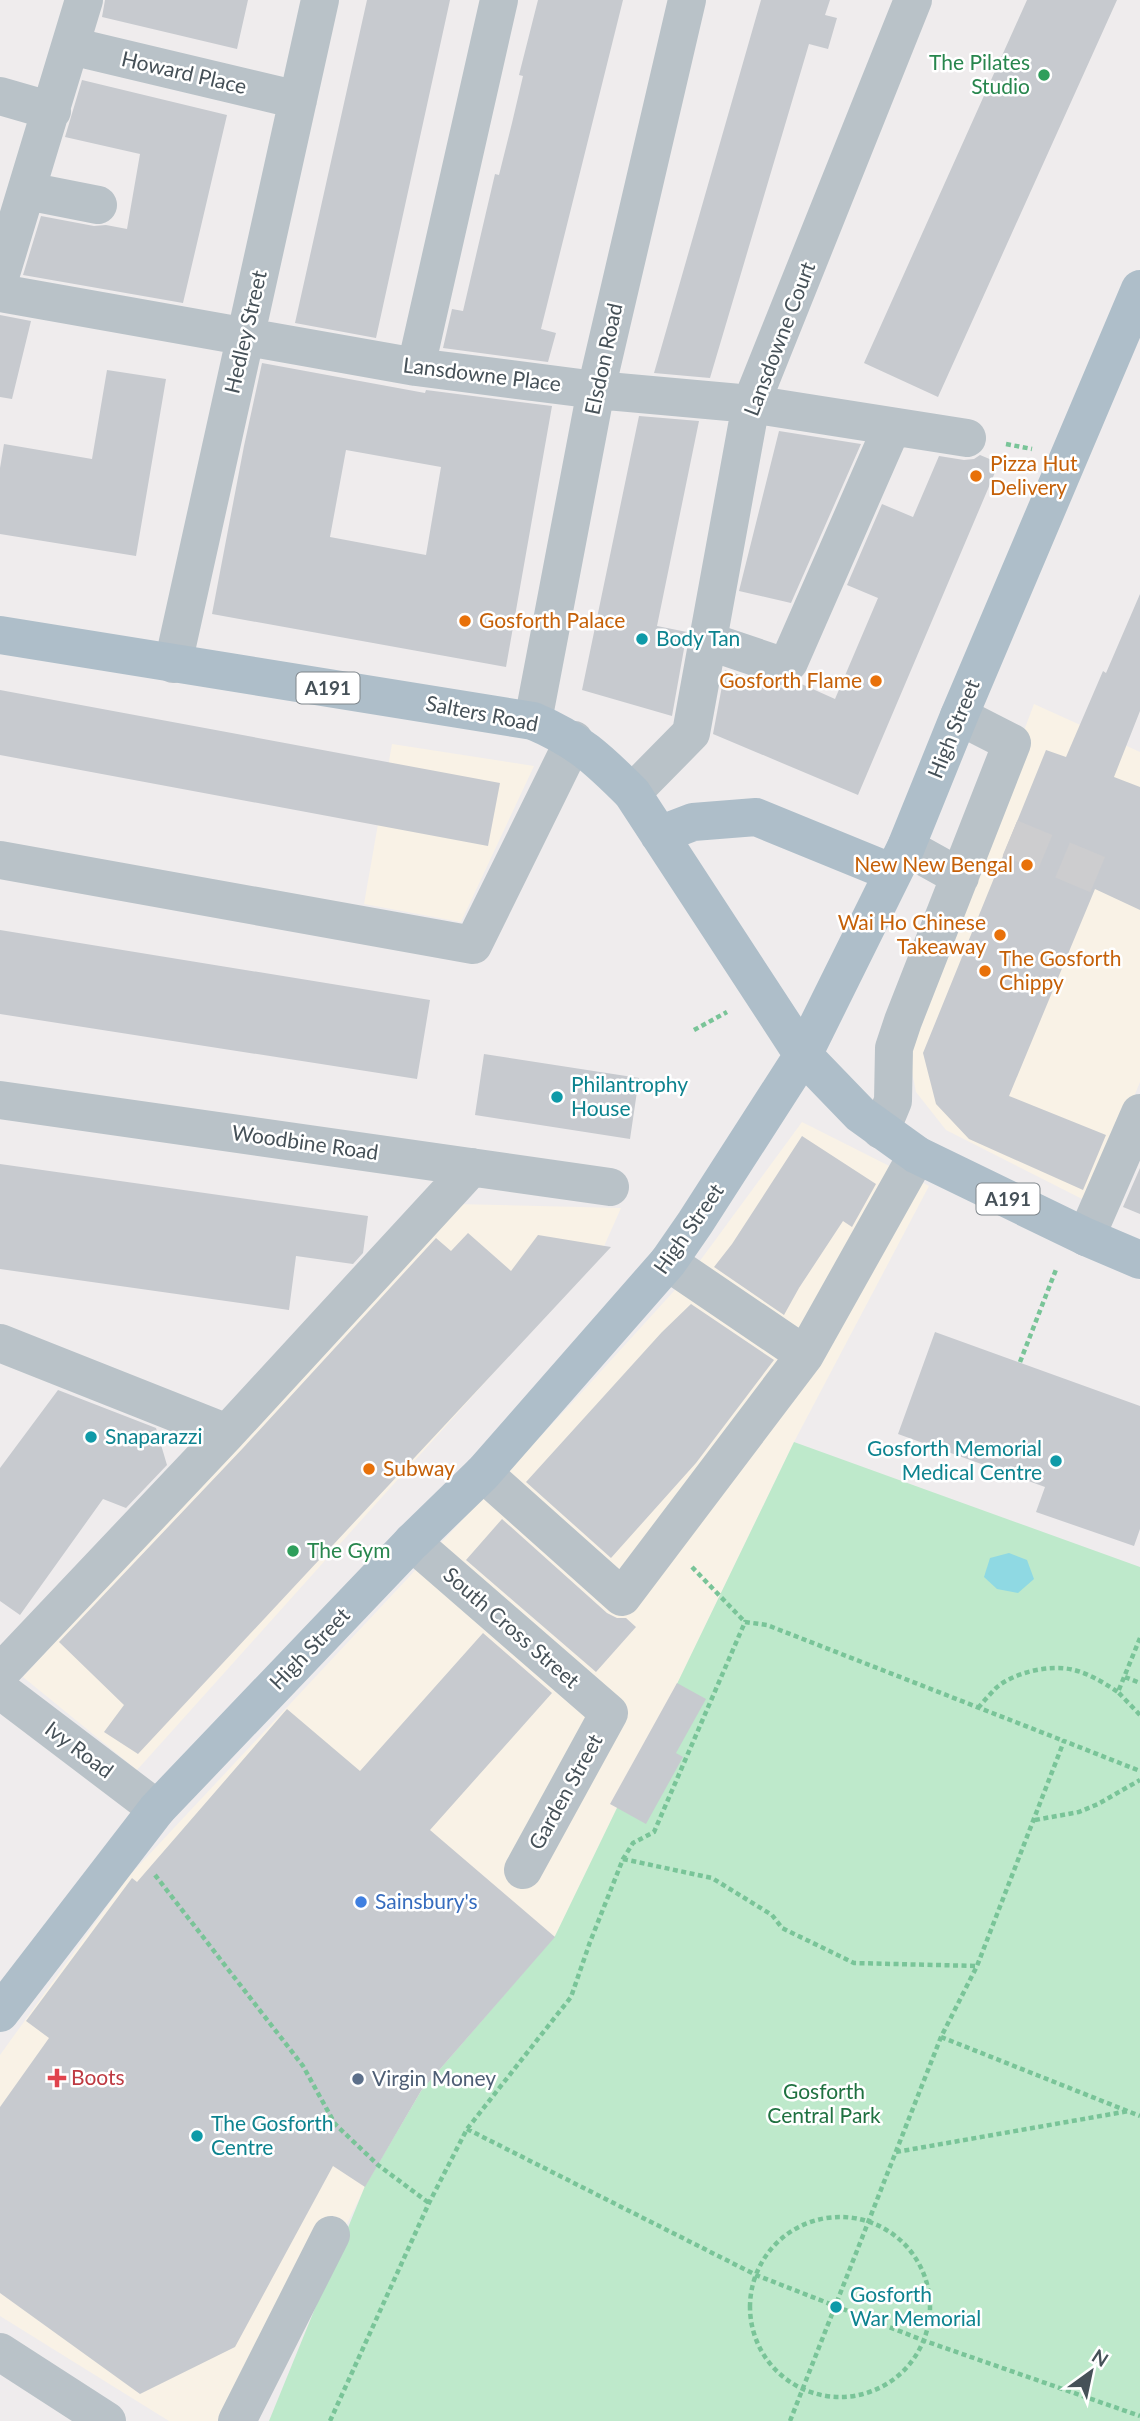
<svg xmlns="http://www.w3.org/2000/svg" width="1140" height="2421" viewBox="0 0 1140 2421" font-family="Lato,sans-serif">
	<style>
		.commercial { fill: #f9f2e6 }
		.green { fill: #bee9cb }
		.water { fill: #8fd9e3 }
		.building { fill: #c7cacf; fill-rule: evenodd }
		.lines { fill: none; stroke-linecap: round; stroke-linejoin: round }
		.minor-tunnel { stroke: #cdcdcf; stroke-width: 38; stroke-dasharray: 38 19; stroke-linecap: butt }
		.path { stroke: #79c498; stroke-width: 4.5; stroke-dasharray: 5 3.5; stroke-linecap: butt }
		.minor { stroke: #b9c2c8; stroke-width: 38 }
		.major { stroke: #aebec9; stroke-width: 38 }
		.leisure-dot { fill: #2e9e5b; stroke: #fff; stroke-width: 2.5 }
		.food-dot { fill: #e8710a; stroke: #fff; stroke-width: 2.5 }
		.culture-dot { fill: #0f9aa8; stroke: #fff; stroke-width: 2.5 }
		.shop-dot { fill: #3f7fe0; stroke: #fff; stroke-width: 2.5 }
		.health-dot { fill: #e0444e; stroke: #fff; stroke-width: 2.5 }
		.service-dot { fill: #5c6f8a; stroke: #fff; stroke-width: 2.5 }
		.labels { text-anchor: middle; stroke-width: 5; stroke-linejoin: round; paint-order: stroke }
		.shield { fill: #fff; stroke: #7e858a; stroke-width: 2 }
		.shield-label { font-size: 19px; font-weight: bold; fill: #465158 }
		.leisure-label { font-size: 21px; fill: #27864d; stroke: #fff; text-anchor: end }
		.street-label { font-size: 21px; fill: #465158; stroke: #fff }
		.food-label { font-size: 21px; fill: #c56008; stroke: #fff; text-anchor: start }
		.culture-label { font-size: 21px; fill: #0d838f; stroke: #fff; text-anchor: start }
		.shop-label { font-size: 21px; fill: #366cbe; stroke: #fff; text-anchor: start }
		.health-label { font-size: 21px; fill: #be3a42; stroke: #fff; text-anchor: start }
		.service-label { font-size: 21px; fill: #4e5e75; stroke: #fff; text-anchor: start }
		.park-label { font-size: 21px; fill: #1f7140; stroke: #fff }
	</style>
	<rect width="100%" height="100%" fill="#efeced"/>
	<path class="commercial" d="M 1034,704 L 1140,752 L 1140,1082 L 1090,1203 L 946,1130 L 916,1092 L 906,1043 Z
		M 392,744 L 534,766 L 461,922 L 364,904 Z
		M 802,1122 L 929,1186 L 794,1442 L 555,1937 L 421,2091 L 365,2187 L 251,2421 L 169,2421 L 0,2316 L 0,2055 L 129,1876 L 583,1391 L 694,1269 Z
		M 454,1204 L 621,1208 L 601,1253 L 137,1770 L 23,1677 Z"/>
	<path class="green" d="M 794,1442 L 1140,1567 L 1140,2421 L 269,2421 L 365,2186 L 421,2091 L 555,1936 Z"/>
	<path class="water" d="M 1009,1553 L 1027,1560 L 1034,1579 L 1018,1593 L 997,1589 L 984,1577 L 990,1558 Z"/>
	<path class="building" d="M 105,0 L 248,0 L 237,49 L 102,17 Z
		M 367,0 L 450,0 L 376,338 L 295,323 Z
		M 538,0 L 623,0 L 541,329 L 556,333 L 548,362 L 443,348 L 452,309 L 463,311 L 495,174 L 499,175 L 512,123 L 523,76 L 519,75 Z
		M 761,0 L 830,0 L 825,15 L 837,18 L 828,49 L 809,44 L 710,378 L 654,373 Z
		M 1027,0 L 1117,0 L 938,397 L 864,363 Z
		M 82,80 L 227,115 L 183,303 L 23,275 L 41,216 L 94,226 L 106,225 L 127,229 L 140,154 L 65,137 Z
		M 0,315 L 31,321 L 12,399 L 0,397 Z
		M 262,363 L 425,393 L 426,390 L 552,406 L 506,667 L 212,614 L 244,446 ZM 346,450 L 441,467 L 426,555 L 330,537 Z
		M 107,370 L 166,379 L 136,556 L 0,534 L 0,468 L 4,444 L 92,459 Z
		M 639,416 L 699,421 L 657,626 L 687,632 L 672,716 L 582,690 Z
		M 779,431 L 861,444 L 791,603 L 739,591 Z
		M 980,455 L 999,463 L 858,795 L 713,734 L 725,670 L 776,687 L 785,688 L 797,682 L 835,699 L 878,598 L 847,585 L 882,504 L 913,517 L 939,456 L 964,460 L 974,459 Z
		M 1140,594 L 1140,711 L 1114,777 L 1140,787 L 1140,910 L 1095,889 L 1009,1096 L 1106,1135 L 1083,1190 L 969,1139 L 936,1104 L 923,1053 L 1046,750 L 1066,757 L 1103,671 L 1106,673 Z
		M 0,690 L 500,783 L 488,846 L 0,755 Z
		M 0,930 L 430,1000 L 417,1079 L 0,1014 Z
		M 484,1054 L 639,1078 L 630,1139 L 475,1115 Z
		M 802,1136 L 876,1184 L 852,1227 L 843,1221 L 799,1288 L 784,1315 L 714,1267 L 732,1244 Z
		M 0,1164 L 368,1216 L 363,1253 L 353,1264 L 296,1256 L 289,1310 L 0,1269 Z
		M 1140,1168 L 1140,1214 L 1123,1207 Z
		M 468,1233 L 511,1271 L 538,1235 L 611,1247 L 138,1754 L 104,1732 L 124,1705 L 59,1642 L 243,1448 L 436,1238 L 451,1251 Z
		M 691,1304 L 774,1360 L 696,1463 L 611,1558 L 526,1482 L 662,1332 Z
		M 935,1332 L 1140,1406 L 1140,1529 L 1134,1546 L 1036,1512 L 1045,1487 L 898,1434 Z
		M 58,1390 L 156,1428 L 167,1465 L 126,1508 L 103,1499 L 20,1615 L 0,1601 L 0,1468 Z
		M 502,1519 L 607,1613 L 617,1618 L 626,1618 L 636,1627 L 596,1672 L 466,1560 Z
		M 483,1633 L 552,1693 L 430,1830 L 555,1937 L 421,2091 L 365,2187 L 333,2166 L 235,2347 L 140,2394 L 0,2293 L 0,2107 L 49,2038 L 26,2021 L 132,1878 L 137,1882 L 287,1709 L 360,1771 Z
		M 677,1683 L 706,1699 L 676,1753 L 683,1757 L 646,1824 L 610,1804 Z"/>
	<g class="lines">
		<path class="minor-tunnel" d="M 1010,838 L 1101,876"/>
		<path class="path" d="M 1006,444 L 1032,449
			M 694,1030 L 727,1012
			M 1020,1362 L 1057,1267
			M 692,1567 L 745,1622
			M 1140,1638 L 1118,1692 L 1140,1715
			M 1125,1677 L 1140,1683
			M 978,1708 C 984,1701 990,1694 996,1688 C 1014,1672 1051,1664 1074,1670 C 1090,1674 1104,1683 1118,1692
			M 1035,1820 L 1079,1812 L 1098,1804 L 1140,1780
			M 623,1859 L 712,1878 L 772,1915 L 782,1928 L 854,1963 L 977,1966
			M 155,1875 L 303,2066 L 335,2124 L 378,2165 L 429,2203
			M 941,2037 L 1140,2116
			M 467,2129 L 756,2275 L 925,2341 L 1140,2416
			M 896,2152 L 1129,2111
			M750 2307a90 90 0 1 1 180 0a90 90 0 1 1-180 0Z
			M 330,2421 L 429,2203 L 467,2129 L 571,1997 L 590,1942 L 623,1859 L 633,1843 L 654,1832 L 745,1622 L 767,1625 L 1064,1741
			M 790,2421 L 941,2037 L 977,1966 L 1064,1741 L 1140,1771"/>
		<path class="minor" d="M 71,46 L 298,100
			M 0,96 L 52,111
			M 27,191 L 98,205
			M 0,277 L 84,0
			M 0,293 L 416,367 L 596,390 L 751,404 L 967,438
			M 416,367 L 499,0
			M 708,641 L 782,666 L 789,662 L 892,427
			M 173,664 L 320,0
			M 533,721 L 596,390 L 687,0
			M 632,793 L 691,733 L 751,404 L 913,0
			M 906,847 L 960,877
			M 0,860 L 473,945 L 574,740
			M 0,1100 L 610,1187
			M 881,1130 L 893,1101 L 894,1048 L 903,1021 L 1012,743 L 959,716
			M 1086,1237 L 1140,1113
			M 668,1262 L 805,1355
			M 0,1343 L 227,1433 L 472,1167
			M 483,1473 L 622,1597 L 805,1355 L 917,1155
			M 412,1542 L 609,1713 L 523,1870
			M 0,1673 L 227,1433
			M 0,1690 L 157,1809
			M 0,2352 L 107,2421
			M 237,2421 L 331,2235"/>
		<path class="major" d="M 0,635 L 533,721 C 578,740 598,759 632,793 L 803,1055 L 860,1114 L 917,1155 L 1086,1237 L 1140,1260
			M 659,835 L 693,822 L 756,817 L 893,873
			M 0,2013 L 157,1809 L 412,1542 L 483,1473 L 668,1262 L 695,1223 L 803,1055 L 906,847 L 959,716 L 1140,289"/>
	</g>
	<g class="leisure-dot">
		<circle cx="1044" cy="75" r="7"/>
		<circle cx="293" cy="1551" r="7"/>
	</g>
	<g class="food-dot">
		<circle cx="976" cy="476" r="7"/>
		<circle cx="465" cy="621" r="7"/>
		<circle cx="876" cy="681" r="7"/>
		<circle cx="1027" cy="865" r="7"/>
		<circle cx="1000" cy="935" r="7"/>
		<circle cx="985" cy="971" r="7"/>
		<circle cx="369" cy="1469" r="7"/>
	</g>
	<g class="culture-dot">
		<circle cx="642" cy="639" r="7"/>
		<circle cx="557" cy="1097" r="7"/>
		<circle cx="91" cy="1437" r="7"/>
		<circle cx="1056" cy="1461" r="7"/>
		<circle cx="197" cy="2136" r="7"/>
		<circle cx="836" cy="2307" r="7"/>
	</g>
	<circle class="shop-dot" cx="361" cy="1902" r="7"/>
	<path class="health-dot" d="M53.5 2067.5h7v7h7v7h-7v7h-7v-7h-7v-7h7z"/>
	<circle class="service-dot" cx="358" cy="2079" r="7"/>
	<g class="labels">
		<g class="shield">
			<rect x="296.5" y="672.5" width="63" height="31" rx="5"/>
			<rect x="976.5" y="1183.5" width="63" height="31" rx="5"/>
		</g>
		<g class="shield-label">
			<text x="328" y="695">A191</text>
			<text x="1008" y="1206">A191</text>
		</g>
		<g class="leisure-label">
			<text x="1030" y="70">The Pilates<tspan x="1030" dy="24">Studio</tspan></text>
			<text x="307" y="1558" text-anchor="start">The Gym</text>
		</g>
		<g class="street-label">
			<text transform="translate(184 73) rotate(13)" y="7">Howard Place</text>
			<text transform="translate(246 332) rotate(-77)" y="7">Hedley Street</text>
			<text transform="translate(780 339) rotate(-69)" y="7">Lansdowne Court</text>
			<text transform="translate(604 359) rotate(-78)" y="7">Elsdon Road</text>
			<text transform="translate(482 375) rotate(7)" y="7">Lansdowne Place</text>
			<text transform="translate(482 714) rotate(11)" y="7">Salters Road</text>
			<text transform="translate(954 729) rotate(-68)" y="7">High Street</text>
			<text transform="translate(305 1143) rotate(8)" y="7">Woodbine Road</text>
			<text transform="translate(689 1229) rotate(-55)" y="7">High Street</text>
			<text transform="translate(511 1628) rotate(41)" y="7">South Cross Street</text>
			<text transform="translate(310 1649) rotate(-46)" y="7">High Street</text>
			<text transform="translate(79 1750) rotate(37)" y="7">Ivy Road</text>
			<text transform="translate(566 1792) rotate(-61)" y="7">Garden Street</text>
		</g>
		<g class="food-label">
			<text x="990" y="471">Pizza Hut<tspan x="990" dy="24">Delivery</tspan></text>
			<text x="479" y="628">Gosforth Palace</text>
			<text x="862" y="688" text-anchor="end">Gosforth Flame</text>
			<text x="1013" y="872" text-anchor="end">New New Bengal</text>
			<text x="986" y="930" text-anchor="end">Wai Ho Chinese<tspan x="986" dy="24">Takeaway</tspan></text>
			<text x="999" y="966">The Gosforth<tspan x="999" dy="24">Chippy</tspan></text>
			<text x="383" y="1476">Subway</text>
		</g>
		<g class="culture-label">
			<text x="656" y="646">Body Tan</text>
			<text x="571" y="1092">Philantrophy<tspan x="571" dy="24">House</tspan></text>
			<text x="105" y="1444">Snaparazzi</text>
			<text x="1042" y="1456" text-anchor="end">Gosforth Memorial<tspan x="1042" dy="24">Medical Centre</tspan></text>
			<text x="211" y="2131">The Gosforth<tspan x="211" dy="24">Centre</tspan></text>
			<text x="850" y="2302">Gosforth<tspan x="850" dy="24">War Memorial</tspan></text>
		</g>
		<g class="shop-label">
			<text x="375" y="1909">Sainsbury's</text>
		</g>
		<g class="health-label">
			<text x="71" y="2085">Boots</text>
		</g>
		<g class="service-label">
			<text x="372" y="2086">Virgin Money</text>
		</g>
		<g class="park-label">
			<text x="824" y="2099">Gosforth<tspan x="824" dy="24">Central Park</tspan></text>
		</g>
	</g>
	<g transform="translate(1091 2372) rotate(33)" stroke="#ffffff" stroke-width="5" paint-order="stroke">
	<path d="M0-5L12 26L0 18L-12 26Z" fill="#465158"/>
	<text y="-10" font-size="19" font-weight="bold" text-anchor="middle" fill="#465158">N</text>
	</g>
</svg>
